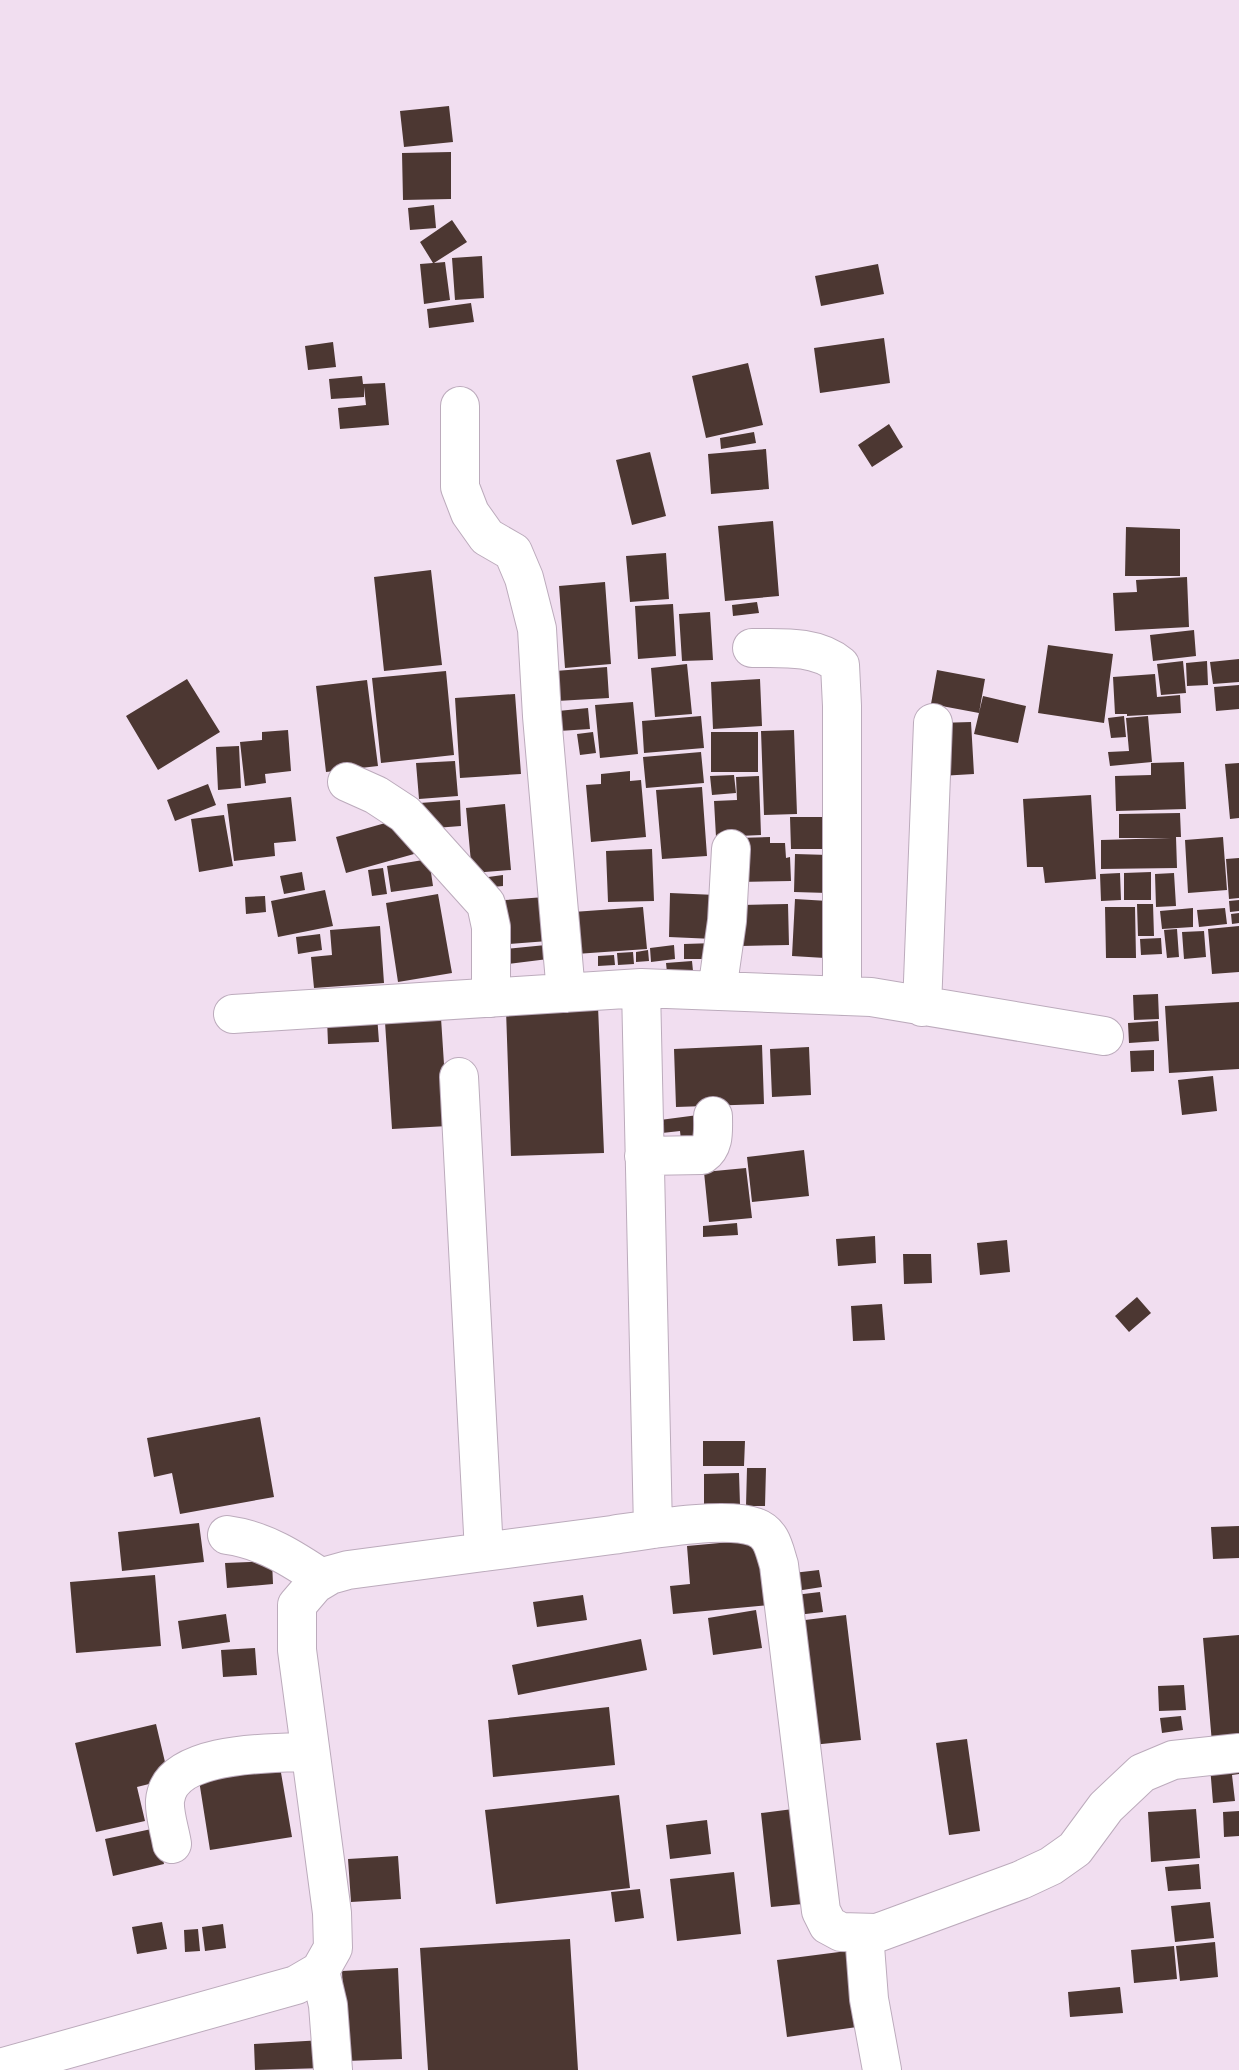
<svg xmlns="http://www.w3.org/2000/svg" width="1239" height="2070" viewBox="0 0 1239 2070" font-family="'DejaVu Sans',sans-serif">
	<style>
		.building { fill: #4c3732 }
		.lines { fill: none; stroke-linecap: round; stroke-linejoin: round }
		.minor-casing { stroke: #bcabbc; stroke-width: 40 }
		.minor { stroke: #fff; stroke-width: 38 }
	</style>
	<rect width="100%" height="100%" fill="#f1def0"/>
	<path class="building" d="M 449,106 L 453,142 L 404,147 L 400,111 Z
		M 451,152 L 451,199 L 403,200 L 402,153 Z
		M 434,205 L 436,228 L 410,230 L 408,208 Z
		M 452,220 L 467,242 L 434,263 L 445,262 L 450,300 L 424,304 L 420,264 L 433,263 L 420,242 Z
		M 482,256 L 484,298 L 455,300 L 452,258 Z
		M 878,264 L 884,294 L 821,306 L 815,276 Z
		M 471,303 L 474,322 L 429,328 L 427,309 Z
		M 884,338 L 890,383 L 820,393 L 814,348 Z
		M 333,342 L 336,367 L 308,370 L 305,346 Z
		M 748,363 L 763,425 L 706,438 L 692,376 Z
		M 362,376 L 363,384 L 385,383 L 389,425 L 340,429 L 338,408 L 366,405 L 364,387 L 364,397 L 331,399 L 329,379 Z
		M 889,424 L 903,447 L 872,467 L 858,445 Z
		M 754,432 L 756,443 L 721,449 L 720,438 Z
		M 766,449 L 769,489 L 711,494 L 708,454 Z
		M 650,452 L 666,516 L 632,525 L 616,460 Z
		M 773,521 L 779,596 L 725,601 L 718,526 Z
		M 1126,527 L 1180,529 L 1180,576 L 1125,576 Z
		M 666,553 L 669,599 L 630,602 L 626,556 Z
		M 431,570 L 442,665 L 384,671 L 374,577 Z
		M 1187,577 L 1189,627 L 1115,631 L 1113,593 L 1137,592 L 1136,580 Z
		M 605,582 L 611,664 L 565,668 L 559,586 Z
		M 757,602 L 759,613 L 733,616 L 732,605 Z
		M 673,604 L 676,656 L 638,659 L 635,606 Z
		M 710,612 L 713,660 L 682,661 L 679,614 Z
		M 1194,630 L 1196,656 L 1153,661 L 1150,635 Z
		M 1048,645 L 1113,654 L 1104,723 L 1038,713 Z
		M 1239,659 L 1239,682 L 1213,684 L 1210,662 Z
		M 1183,661 L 1186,693 L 1161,695 L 1157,664 Z
		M 1207,661 L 1208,685 L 1187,686 L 1186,663 Z
		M 687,664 L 692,714 L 655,717 L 651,668 Z
		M 607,667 L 609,698 L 557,701 L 555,671 Z
		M 937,670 L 985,679 L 979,713 L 931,704 Z
		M 446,671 L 454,755 L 381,763 L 372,678 Z
		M 1155,674 L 1157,697 L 1180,695 L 1181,713 L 1127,716 L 1127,714 L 1115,714 L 1113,677 Z
		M 187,679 L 220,732 L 158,770 L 126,716 Z
		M 760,679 L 762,726 L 713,729 L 711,682 Z
		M 367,680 L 378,766 L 326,772 L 316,686 Z
		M 1239,685 L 1239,709 L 1216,711 L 1214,687 Z
		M 515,694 L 521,774 L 460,778 L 455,698 Z
		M 983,696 L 1026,706 L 1018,743 L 974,734 Z
		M 633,702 L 638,754 L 600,758 L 595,705 Z
		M 588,708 L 590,729 L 559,731 L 558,711 Z
		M 701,716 L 704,748 L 644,753 L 642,721 Z
		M 1124,716 L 1126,737 L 1111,738 L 1108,718 Z
		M 1148,716 L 1152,762 L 1110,766 L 1108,752 L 1129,751 L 1126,718 Z
		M 971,722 L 974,774 L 940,776 L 938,723 Z
		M 288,730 L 291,771 L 265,774 L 266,783 L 245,786 L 240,742 L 262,740 L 262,732 Z
		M 794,730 L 797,814 L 764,815 L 761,731 Z
		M 593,732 L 596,753 L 580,755 L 577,734 Z
		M 711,732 L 758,732 L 758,772 L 711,772 Z
		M 239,746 L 241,788 L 218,790 L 216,747 Z
		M 701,752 L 704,783 L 646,788 L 643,757 Z
		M 455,761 L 458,796 L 419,799 L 416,763 Z
		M 1184,762 L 1186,809 L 1116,811 L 1115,776 L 1151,775 L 1151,763 Z
		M 1239,763 L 1239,818 L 1230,819 L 1225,764 Z
		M 630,771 L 630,781 L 641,780 L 646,837 L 591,842 L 586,785 L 601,784 L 601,774 Z
		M 734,775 L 736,793 L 712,795 L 710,776 Z
		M 759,776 L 761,835 L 716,837 L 714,801 L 737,800 L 736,777 Z
		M 208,784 L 216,805 L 175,821 L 167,800 Z
		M 702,787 L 707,856 L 662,859 L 656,790 Z
		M 1091,795 L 1096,879 L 1045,883 L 1043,867 L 1027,867 L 1023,799 Z
		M 291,797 L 296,841 L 274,843 L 275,856 L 234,861 L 227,804 Z
		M 460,800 L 461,826 L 422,829 L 420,803 Z
		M 505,804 L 511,870 L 472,873 L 466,808 Z
		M 1180,813 L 1181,837 L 1176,837 L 1177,868 L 1101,869 L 1101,840 L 1171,838 L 1119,838 L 1119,814 Z
		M 224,815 L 233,866 L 199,872 L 191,819 Z
		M 790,817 L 827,817 L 828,849 L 791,849 Z
		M 403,818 L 414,854 L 346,873 L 336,837 Z
		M 770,837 L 770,843 L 785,843 L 786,858 L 790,857 L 791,881 L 737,882 L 737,838 Z
		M 1223,837 L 1227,890 L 1188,893 L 1185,840 Z
		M 652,849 L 654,901 L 608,902 L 606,851 Z
		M 795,854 L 829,855 L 828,893 L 794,892 Z
		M 1239,858 L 1239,898 L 1229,899 L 1226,859 Z
		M 429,859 L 433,886 L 391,892 L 387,866 Z
		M 383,868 L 387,894 L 372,896 L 368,870 Z
		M 302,872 L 305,890 L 284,894 L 280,876 Z
		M 1151,872 L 1151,900 L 1124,900 L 1124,873 Z
		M 1120,873 L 1121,900 L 1101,901 L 1100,874 Z
		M 1174,873 L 1176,906 L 1156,907 L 1155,874 Z
		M 503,875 L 503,886 L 482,888 L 481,878 Z
		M 325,890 L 333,926 L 278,937 L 271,901 Z
		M 670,893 L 716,895 L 714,939 L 669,937 Z
		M 438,894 L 452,973 L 398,982 L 386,903 Z
		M 265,896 L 266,912 L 246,914 L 245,897 Z
		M 545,897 L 548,941 L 509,944 L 505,900 Z
		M 795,899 L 828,901 L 825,958 L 792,956 Z
		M 1239,900 L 1239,911 L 1230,912 L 1229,901 Z
		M 788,904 L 789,945 L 741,946 L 741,905 Z
		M 1137,904 L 1153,904 L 1154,936 L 1138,936 Z
		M 643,907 L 647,949 L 576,954 L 573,912 Z
		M 1105,907 L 1135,907 L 1136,958 L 1106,958 Z
		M 1193,908 L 1193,927 L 1162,929 L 1160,911 Z
		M 1225,908 L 1227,924 L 1199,927 L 1197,910 Z
		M 1239,913 L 1239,923 L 1232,924 L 1231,914 Z
		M 380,926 L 384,983 L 314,988 L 311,957 L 332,955 L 330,930 Z
		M 1239,926 L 1239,972 L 1212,974 L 1208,929 Z
		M 1177,929 L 1179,957 L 1167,958 L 1164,930 Z
		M 1204,931 L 1206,957 L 1184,959 L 1182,932 Z
		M 320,934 L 322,950 L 298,954 L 296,937 Z
		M 1161,938 L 1162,954 L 1141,955 L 1140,939 Z
		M 715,943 L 715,959 L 684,959 L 684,944 Z
		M 546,945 L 548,959 L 507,964 L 506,949 Z
		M 674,945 L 675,959 L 651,962 L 650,948 Z
		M 648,950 L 649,961 L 636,962 L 636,952 Z
		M 633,952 L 634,964 L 618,965 L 617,953 Z
		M 614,955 L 615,965 L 598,966 L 598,956 Z
		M 692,961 L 693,971 L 668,982 L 666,963 Z
		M 1158,994 L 1159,1019 L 1134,1020 L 1133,995 Z
		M 1239,1002 L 1239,1069 L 1169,1073 L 1165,1006 Z
		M 598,1006 L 604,1153 L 511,1156 L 506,1010 Z
		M 377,1015 L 379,1042 L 328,1044 L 327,1019 Z
		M 441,1018 L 448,1126 L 392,1129 L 385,1022 Z
		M 1158,1021 L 1159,1041 L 1129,1043 L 1128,1023 Z
		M 762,1045 L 764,1104 L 676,1107 L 674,1049 Z
		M 809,1047 L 811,1095 L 772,1097 L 770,1049 Z
		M 1154,1050 L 1154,1071 L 1131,1072 L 1130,1051 Z
		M 1213,1076 L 1217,1111 L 1182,1115 L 1178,1080 Z
		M 698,1115 L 702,1147 L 682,1149 L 680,1131 L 662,1133 L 660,1120 Z
		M 804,1150 L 809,1196 L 752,1202 L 747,1157 Z
		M 746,1168 L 752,1218 L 709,1222 L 704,1172 Z
		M 737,1223 L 738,1235 L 703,1237 L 703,1226 Z
		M 875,1236 L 876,1263 L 838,1266 L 836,1239 Z
		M 1007,1240 L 1010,1272 L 980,1275 L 977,1243 Z
		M 903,1254 L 931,1254 L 932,1283 L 904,1284 Z
		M 1137,1297 L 1151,1313 L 1129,1332 L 1115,1316 Z
		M 882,1304 L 885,1340 L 853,1341 L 851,1306 Z
		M 260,1417 L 274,1497 L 180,1514 L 172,1473 L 154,1477 L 147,1438 Z
		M 703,1441 L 745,1441 L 744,1466 L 703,1466 Z
		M 747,1468 L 766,1468 L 765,1506 L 746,1506 Z
		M 739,1473 L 740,1505 L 704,1505 L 704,1474 Z
		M 199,1523 L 204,1562 L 122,1571 L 118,1532 Z
		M 1239,1526 L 1239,1558 L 1213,1559 L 1211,1527 Z
		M 763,1539 L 769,1605 L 673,1614 L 670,1586 L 690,1584 L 687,1546 Z
		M 272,1561 L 273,1584 L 227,1588 L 225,1563 Z
		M 819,1570 L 822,1587 L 796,1591 L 793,1573 Z
		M 155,1575 L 161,1646 L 76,1653 L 70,1582 Z
		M 820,1592 L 823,1612 L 797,1615 L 795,1595 Z
		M 583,1595 L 587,1620 L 537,1627 L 533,1602 Z
		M 756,1610 L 762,1648 L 713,1655 L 708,1618 Z
		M 226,1614 L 230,1642 L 182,1649 L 178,1621 Z
		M 846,1615 L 861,1740 L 812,1745 L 797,1621 Z
		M 1239,1635 L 1239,1741 L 1212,1743 L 1203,1638 Z
		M 641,1639 L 647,1670 L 518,1695 L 512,1665 Z
		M 255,1648 L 257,1675 L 223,1677 L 221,1650 Z
		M 1184,1685 L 1186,1710 L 1159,1711 L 1158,1686 Z
		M 609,1707 L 615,1765 L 493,1777 L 488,1720 Z
		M 1181,1716 L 1183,1730 L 1162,1733 L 1160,1718 Z
		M 156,1724 L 169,1779 L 137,1787 L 145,1821 L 96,1832 L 75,1743 Z
		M 967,1739 L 980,1831 L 949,1835 L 936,1743 Z
		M 279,1761 L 292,1837 L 210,1850 L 198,1774 Z
		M 1239,1763 L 1239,1774 L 1232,1775 L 1235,1801 L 1213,1803 L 1210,1766 Z
		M 619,1795 L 630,1888 L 496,1904 L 485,1810 Z
		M 793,1809 L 803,1904 L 771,1907 L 761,1813 Z
		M 1196,1809 L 1200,1858 L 1151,1862 L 1148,1812 Z
		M 1239,1811 L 1239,1836 L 1224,1837 L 1223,1812 Z
		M 707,1820 L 711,1854 L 670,1859 L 666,1825 Z
		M 156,1828 L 164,1864 L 113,1876 L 105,1839 Z
		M 398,1856 L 401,1899 L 351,1902 L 348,1859 Z
		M 1199,1864 L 1201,1889 L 1168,1891 L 1165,1867 Z
		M 734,1872 L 741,1934 L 677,1941 L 670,1879 Z
		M 640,1889 L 644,1918 L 615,1922 L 611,1892 Z
		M 1210,1902 L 1214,1938 L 1175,1942 L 1171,1906 Z
		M 162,1922 L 167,1949 L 137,1954 L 132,1927 Z
		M 223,1924 L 226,1948 L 205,1951 L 202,1927 Z
		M 198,1929 L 200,1951 L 185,1952 L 184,1930 Z
		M 570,1939 L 578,2070 L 428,2070 L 420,1948 Z
		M 1215,1942 L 1218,1977 L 1180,1981 L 1176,1946 Z
		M 1174,1946 L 1177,1979 L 1134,1983 L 1131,1950 Z
		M 847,1951 L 857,2027 L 787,2037 L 777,1960 Z
		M 398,1968 L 402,2059 L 346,2061 L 342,1971 Z
		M 1120,1987 L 1123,2013 L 1070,2017 L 1068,1992 Z
		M 323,2040 L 325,2068 L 255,2070 L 254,2044 Z"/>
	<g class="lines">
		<defs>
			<path id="minor" d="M 460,406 L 460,487 L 470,513 L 487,537 L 513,552 L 524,578 L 537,629 L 542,716 L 566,993
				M 752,648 C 782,648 816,645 840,665 L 842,706 L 842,996
				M 347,782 L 376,795 L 405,814 L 486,904 L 491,927 L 491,998
				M 641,988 L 653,1529
				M 717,991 L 727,921 L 731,849
				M 922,1007 L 933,723
				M 233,1014 L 641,988 L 871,997 L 1104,1036
				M 459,1077 L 484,1552
				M 644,1156 L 702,1155 C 715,1146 713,1131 713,1116
				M 227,1535 C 264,1540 293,1559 323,1579
				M 172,1844 C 170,1831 164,1814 165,1801 C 169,1750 275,1753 310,1752
				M 864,1933 L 869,1999 L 882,2070
				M 320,1971 L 328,2005 L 333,2070
				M 0,2068 L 296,1985 L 320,1971 L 333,1948 L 332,1913 L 297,1650 L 297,1605 L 315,1584 L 330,1575 L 348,1570 C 436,1558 524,1547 612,1535 C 646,1530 725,1516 755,1527 C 772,1533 774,1549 779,1565 L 821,1911 L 828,1925 L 841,1932 L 877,1933 L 1021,1880 L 1051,1866 L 1075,1849 L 1106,1807 L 1142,1773 L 1173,1760 L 1239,1753"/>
		</defs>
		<use href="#minor" class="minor-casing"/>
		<use href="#minor" class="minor"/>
	</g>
</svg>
